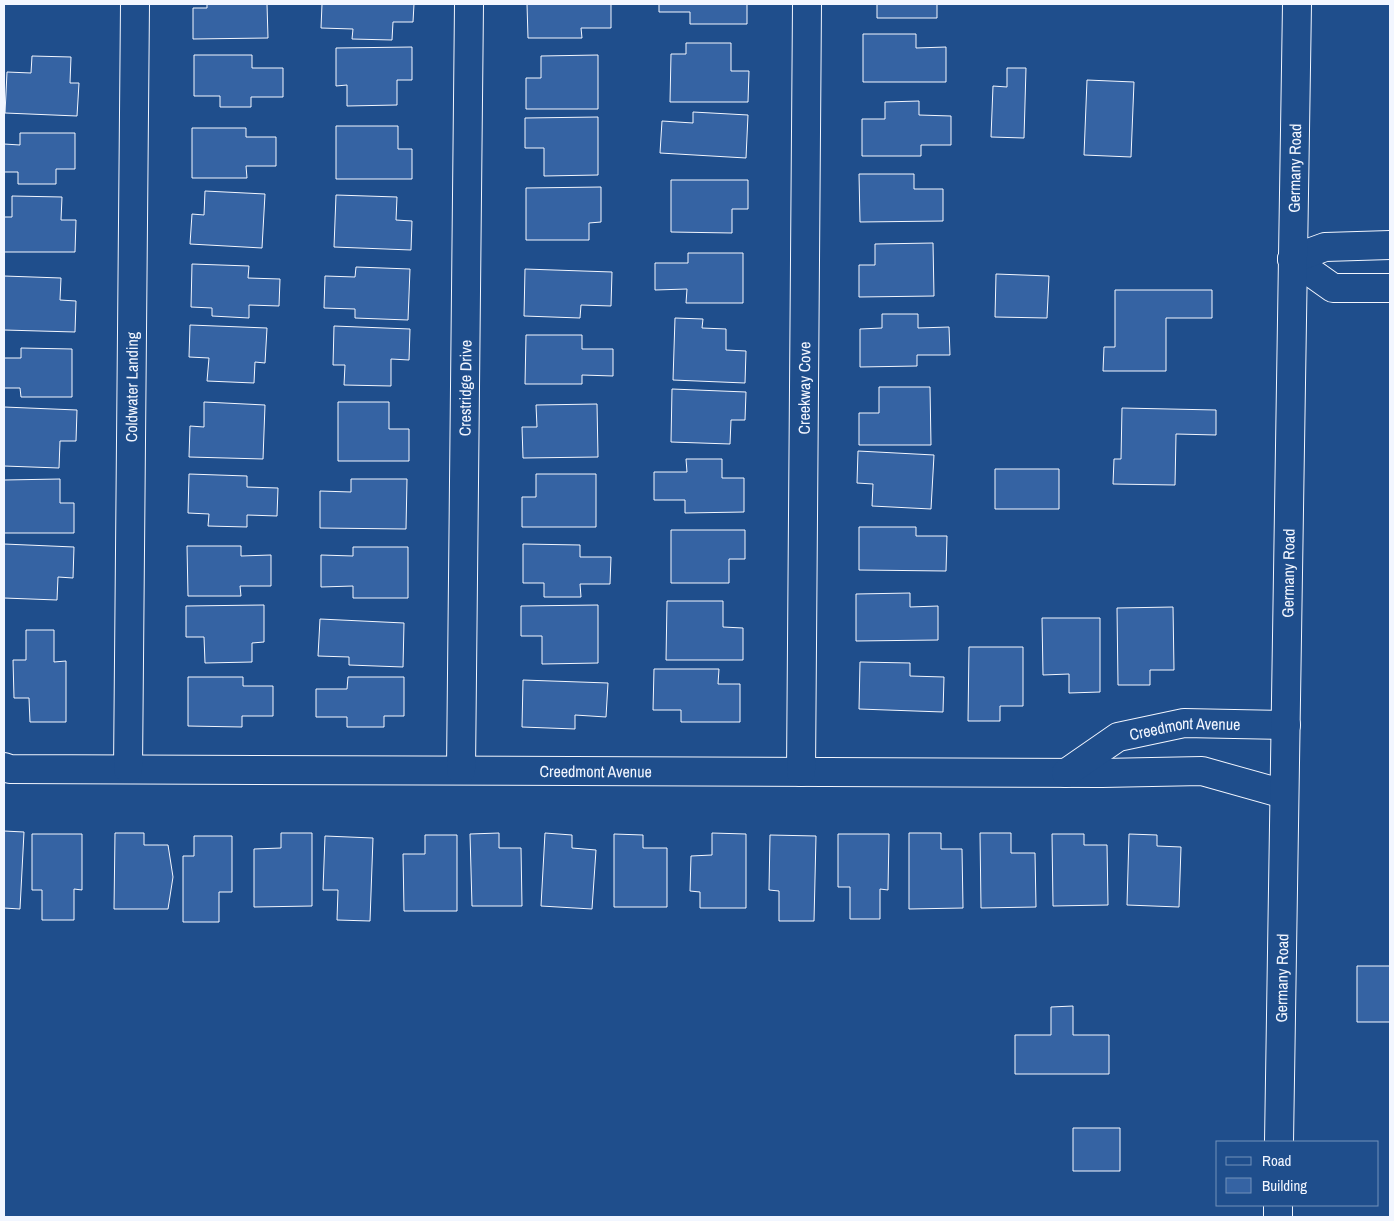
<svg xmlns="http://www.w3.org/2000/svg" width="1394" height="1221" viewBox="0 0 1394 1221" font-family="'Archivo Narrow',sans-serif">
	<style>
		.building { fill: #3563a3; stroke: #f2f6ff }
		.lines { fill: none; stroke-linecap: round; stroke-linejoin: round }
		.minor-casing { stroke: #f2f6ff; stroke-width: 30 }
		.major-casing { stroke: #f2f6ff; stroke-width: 30 }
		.minor { stroke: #1f4e8c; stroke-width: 28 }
		.major { stroke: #1f4e8c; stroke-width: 28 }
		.labels { text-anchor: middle; stroke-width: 4; stroke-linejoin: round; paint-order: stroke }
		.street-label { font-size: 16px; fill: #f2f6ff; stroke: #1f4e8c }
	</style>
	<rect width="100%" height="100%" fill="#1f4e8c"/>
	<path class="building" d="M 207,4 L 267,4 L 268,38 L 193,39 L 193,8 L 207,8 Z
		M 322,4 L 414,4 L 413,22 L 393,22 L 392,40 L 352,39 L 353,29 L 321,28 Z
		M 527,4 L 611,4 L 611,28 L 581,28 L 582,38 L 528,38 Z
		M 659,4 L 747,4 L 747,24 L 690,24 L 690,12 L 659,12 Z
		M 877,4 L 937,4 L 937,18 L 877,18 Z
		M 863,34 L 916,34 L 916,48 L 946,47 L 946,82 L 863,82 Z
		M 686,43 L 731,43 L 731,71 L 749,71 L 748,102 L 670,102 L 671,54 L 686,54 Z
		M 412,47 L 412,80 L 397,80 L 397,105 L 347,106 L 347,85 L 336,86 L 336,48 Z
		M 194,55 L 252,55 L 252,68 L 283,68 L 283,97 L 251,97 L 251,107 L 220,107 L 220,96 L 194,96 Z
		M 598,55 L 598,109 L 526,109 L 526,78 L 541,78 L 541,56 Z
		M 32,56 L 71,57 L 70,83 L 79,83 L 77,116 L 5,113 L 7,72 L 31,73 Z
		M 1007,68 L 1026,68 L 1024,138 L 991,137 L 993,86 L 1007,87 Z
		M 1087,80 L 1134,82 L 1131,157 L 1084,155 Z
		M 919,101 L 919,115 L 951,116 L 951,145 L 921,145 L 921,156 L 862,156 L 862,119 L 885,119 L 885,102 Z
		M 693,112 L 748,115 L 746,158 L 660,153 L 662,121 L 693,123 Z
		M 598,117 L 598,175 L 544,176 L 544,148 L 525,148 L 525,118 Z
		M 336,126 L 398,126 L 398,149 L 412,149 L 412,179 L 336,179 Z
		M 192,128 L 246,128 L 246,137 L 276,137 L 276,166 L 246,166 L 247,178 L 192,178 Z
		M 20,133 L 75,133 L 75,169 L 56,169 L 56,184 L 18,184 L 18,172 L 4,172 L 4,144 L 20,145 Z
		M 859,174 L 914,174 L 914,189 L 943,189 L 943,221 L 860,222 Z
		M 671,180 L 748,180 L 748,209 L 732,209 L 732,233 L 671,232 Z
		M 601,187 L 601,222 L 589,223 L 589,240 L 526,240 L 526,188 Z
		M 205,191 L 265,194 L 262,248 L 190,244 L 192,214 L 204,215 Z
		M 336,195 L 397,197 L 396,220 L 412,221 L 411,250 L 334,247 Z
		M 12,196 L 62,197 L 61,220 L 76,220 L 75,252 L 4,252 L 4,217 L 12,217 Z
		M 933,243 L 934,296 L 859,297 L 859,265 L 875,265 L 875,244 Z
		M 688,253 L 743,253 L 743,303 L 686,303 L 687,289 L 655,290 L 655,263 L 688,263 Z
		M 192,264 L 249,266 L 248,278 L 280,279 L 279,306 L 249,305 L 249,318 L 212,316 L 212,308 L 191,307 Z
		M 356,267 L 410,269 L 408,320 L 355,318 L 355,309 L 324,308 L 325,276 L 355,277 Z
		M 525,269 L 612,272 L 611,306 L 581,305 L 580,318 L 524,316 Z
		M 996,274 L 1049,276 L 1047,318 L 995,317 Z
		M 4,276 L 61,278 L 60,300 L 76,301 L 75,332 L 4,330 Z
		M 1115,290 L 1212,290 L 1212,318 L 1166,318 L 1166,371 L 1103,371 L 1104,347 L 1115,347 Z
		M 882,314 L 918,314 L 918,328 L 949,327 L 950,355 L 917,355 L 917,366 L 860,367 L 860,329 L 882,328 Z
		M 675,318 L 703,319 L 702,328 L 726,329 L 726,350 L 746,351 L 745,383 L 673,380 Z
		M 190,325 L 267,328 L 265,363 L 255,362 L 254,383 L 207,381 L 209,358 L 189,357 Z
		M 334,326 L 410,329 L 409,360 L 391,359 L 391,386 L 344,385 L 345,365 L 333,365 Z
		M 526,335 L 582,335 L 582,349 L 613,349 L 613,376 L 582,375 L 582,384 L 525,384 Z
		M 21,348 L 72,349 L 72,397 L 21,397 L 20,388 L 4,388 L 4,358 L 21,358 Z
		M 879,387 L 930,387 L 931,445 L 859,445 L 859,413 L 879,413 Z
		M 672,389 L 746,392 L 745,420 L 731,420 L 730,444 L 671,442 Z
		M 204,402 L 265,405 L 263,459 L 189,457 L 190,426 L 204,427 Z
		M 338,402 L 389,402 L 389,429 L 409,429 L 409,461 L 338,461 Z
		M 597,404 L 598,457 L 523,458 L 522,427 L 537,427 L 536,405 Z
		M 4,407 L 77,410 L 76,441 L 60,441 L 59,468 L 4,466 Z
		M 1122,408 L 1216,410 L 1216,435 L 1176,434 L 1175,485 L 1113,484 L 1114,459 L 1121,459 Z
		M 858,451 L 934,455 L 931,509 L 872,506 L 873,484 L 857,483 Z
		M 686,459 L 722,459 L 722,478 L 744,478 L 744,512 L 685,513 L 685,500 L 654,500 L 654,472 L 687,472 Z
		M 995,469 L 1059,469 L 1059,509 L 995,509 Z
		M 189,474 L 247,476 L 247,487 L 278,488 L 277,516 L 247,515 L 247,527 L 208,526 L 209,514 L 188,513 Z
		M 536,474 L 596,474 L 596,527 L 522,527 L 522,497 L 536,497 Z
		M 60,479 L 60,503 L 74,503 L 74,533 L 4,533 L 4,480 Z
		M 351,479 L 407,479 L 406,529 L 320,528 L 320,491 L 351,492 Z
		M 859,527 L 916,527 L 916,536 L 947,536 L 946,571 L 859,570 Z
		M 671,530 L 745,530 L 745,559 L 729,559 L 729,583 L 671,583 Z
		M 4,544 L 74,547 L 73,578 L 58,577 L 57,600 L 4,598 Z
		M 523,544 L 580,545 L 580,557 L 611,557 L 610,584 L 580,584 L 581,597 L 544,597 L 544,583 L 523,583 Z
		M 187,546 L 241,546 L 241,556 L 271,555 L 271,586 L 240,586 L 241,596 L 188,596 Z
		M 353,547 L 408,547 L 408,598 L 353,598 L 353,586 L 321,587 L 321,555 L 353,556 Z
		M 910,593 L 910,607 L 938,606 L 938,640 L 856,641 L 856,594 Z
		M 667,601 L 723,601 L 723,627 L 743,628 L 743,660 L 666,660 Z
		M 264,605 L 264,642 L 252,643 L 252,662 L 205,663 L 204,637 L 186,637 L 186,606 Z
		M 598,605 L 598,663 L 542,664 L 542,636 L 521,636 L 521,606 Z
		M 1173,607 L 1174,670 L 1150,670 L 1150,685 L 1118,685 L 1117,608 Z
		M 1042,618 L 1100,618 L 1100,692 L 1069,693 L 1069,674 L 1043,675 Z
		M 320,619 L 404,623 L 403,667 L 349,665 L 349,657 L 318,656 Z
		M 26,630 L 54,630 L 54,662 L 66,661 L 66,722 L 30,722 L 29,698 L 14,698 L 13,660 L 26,660 Z
		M 969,647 L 1023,647 L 1023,706 L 1000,706 L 1000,721 L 968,721 Z
		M 860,662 L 910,663 L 910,676 L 944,677 L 943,712 L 859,709 Z
		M 654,669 L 719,669 L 718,684 L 740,684 L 740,722 L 681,722 L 681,710 L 653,710 Z
		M 188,677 L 243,677 L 243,686 L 273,686 L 273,716 L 242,716 L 242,727 L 188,726 Z
		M 348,677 L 404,677 L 404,716 L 384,716 L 384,727 L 347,727 L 347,717 L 316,717 L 316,689 L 347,689 Z
		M 523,680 L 608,683 L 606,717 L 575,715 L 575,729 L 522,727 Z
		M 4,831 L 24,832 L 20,909 L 4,908 Z
		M 115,833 L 144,833 L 144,845 L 168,845 L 173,877 L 168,909 L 114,909 Z
		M 281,833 L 312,833 L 312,906 L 254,907 L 254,849 L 281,848 Z
		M 499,833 L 499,848 L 521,848 L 522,906 L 472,906 L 470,834 Z
		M 545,833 L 572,835 L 572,848 L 596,850 L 592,909 L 541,906 Z
		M 712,833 L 746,834 L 746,908 L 700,908 L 700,892 L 690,891 L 691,856 L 712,855 Z
		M 909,833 L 941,833 L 941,849 L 962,849 L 963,908 L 909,909 Z
		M 980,833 L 1011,833 L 1011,853 L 1035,853 L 1036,907 L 981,908 Z
		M 32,834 L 82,834 L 82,890 L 74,889 L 74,920 L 42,920 L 42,890 L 32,890 Z
		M 614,834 L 643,835 L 643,848 L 667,848 L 667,907 L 614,907 Z
		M 838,834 L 889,834 L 888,890 L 880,889 L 880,919 L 850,919 L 850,887 L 838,887 Z
		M 1052,834 L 1084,834 L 1084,845 L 1107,845 L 1108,905 L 1053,906 Z
		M 1129,834 L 1157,835 L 1157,846 L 1181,847 L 1179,907 L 1127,905 Z
		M 425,835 L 457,835 L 457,911 L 404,911 L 403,854 L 425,854 Z
		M 770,835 L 816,836 L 814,921 L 779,921 L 779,891 L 769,890 Z
		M 194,836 L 232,836 L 232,892 L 219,892 L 219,922 L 183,922 L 183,856 L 194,856 Z
		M 325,836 L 373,838 L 370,921 L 337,920 L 338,890 L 323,890 Z
		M 1357,966 L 1390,966 L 1390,1022 L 1357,1022 Z
		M 1073,1006 L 1073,1035 L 1109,1035 L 1109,1074 L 1015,1074 L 1015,1035 L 1051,1035 L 1051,1007 Z
		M 1073,1128 L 1120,1128 L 1120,1171 L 1073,1171 Z"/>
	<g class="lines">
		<defs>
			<g id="minor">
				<path d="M 1292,259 L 1333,288 L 1390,288"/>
				<path d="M 1292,259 L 1325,247 L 1390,245"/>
				<path id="s1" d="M 4,767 L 10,769 L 1102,773 L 1202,771 L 1284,794"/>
				<path id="s2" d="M 128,769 L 135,4"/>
				<path id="s3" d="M 461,770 L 469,4"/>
				<path id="s4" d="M 801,772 L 807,4"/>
				<path id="s5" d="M 1066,773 L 1118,737 L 1184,723 L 1286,725"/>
			</g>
			<g id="major">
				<path id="s6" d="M 1279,1142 L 1297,4"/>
				<path d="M 1278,1217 L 1278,1205"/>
			</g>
		</defs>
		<use href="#minor" class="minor-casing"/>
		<use href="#major" class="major-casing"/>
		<use href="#minor" class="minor"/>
		<use href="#major" class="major"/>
	</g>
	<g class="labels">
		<g class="street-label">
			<text dy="6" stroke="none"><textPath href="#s6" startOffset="974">Germany Road</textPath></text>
			<text dy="6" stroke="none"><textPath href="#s2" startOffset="382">Coldwater Landing</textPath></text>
			<text dy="6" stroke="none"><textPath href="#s3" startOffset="382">Crestridge Drive</textPath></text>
			<text dy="6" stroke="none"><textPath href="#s4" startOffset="384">Creekway Cove</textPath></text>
			<text dy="6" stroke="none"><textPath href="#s6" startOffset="569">Germany Road</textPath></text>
			<text dy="6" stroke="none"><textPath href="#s5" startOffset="131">Creedmont Avenue</textPath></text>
			<text dy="6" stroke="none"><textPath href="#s1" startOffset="592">Creedmont Avenue</textPath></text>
			<text dy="6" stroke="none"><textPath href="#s6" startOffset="164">Germany Road</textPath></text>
		</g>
	</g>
	<rect width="1394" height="1221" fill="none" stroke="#f2f6ff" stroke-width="10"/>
	<rect x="1216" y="1141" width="162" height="65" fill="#1f4e8c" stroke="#7391ba"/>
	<rect x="1226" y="1157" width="25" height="8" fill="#1f4e8c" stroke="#7391ba"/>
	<text x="1262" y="1166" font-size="15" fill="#f2f6ff">Road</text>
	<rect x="1226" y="1178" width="25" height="15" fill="#3563a3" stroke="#7391ba"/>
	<text x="1262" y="1191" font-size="15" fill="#f2f6ff">Building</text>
</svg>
